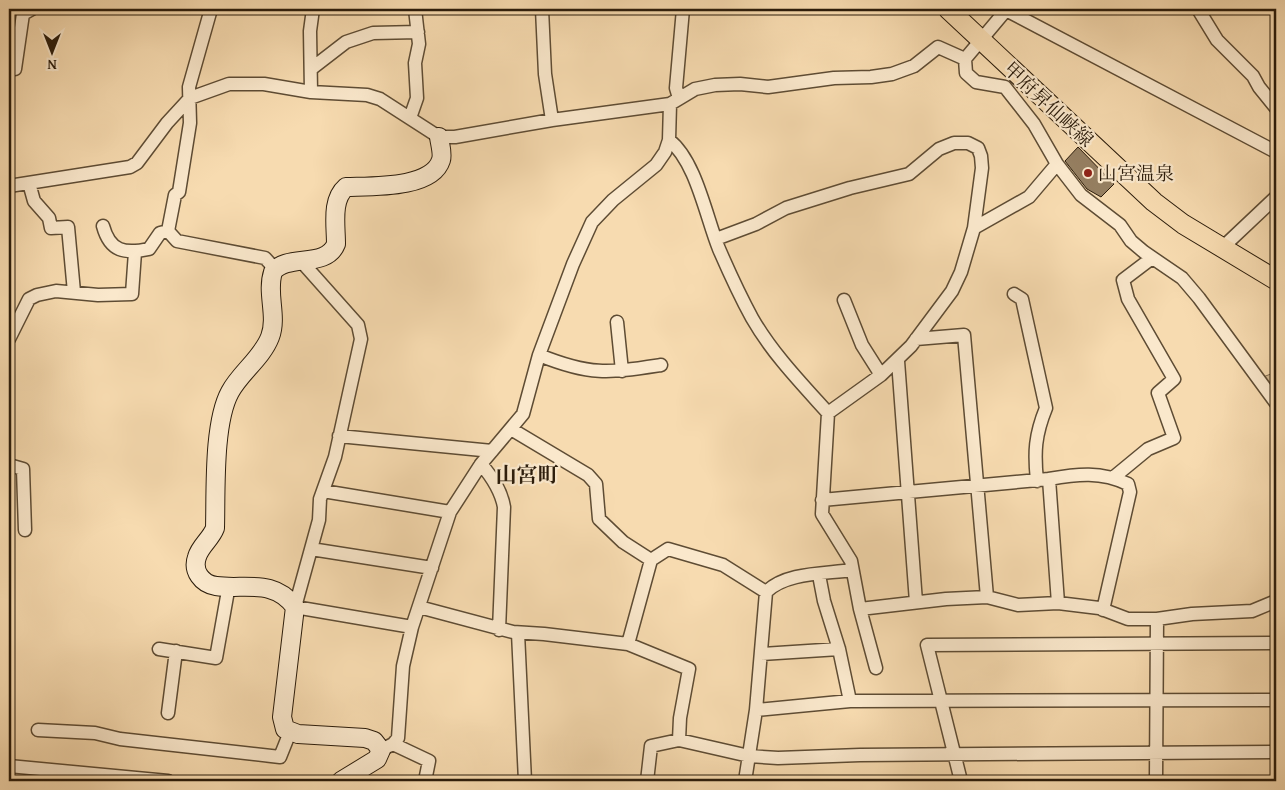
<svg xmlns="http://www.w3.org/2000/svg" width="1285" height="790" viewBox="0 0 1285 790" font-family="'Gentium Book Plus','Noto Serif JP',serif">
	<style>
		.green { fill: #d4bb94; stroke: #806c50 }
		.building { fill: #957f61; stroke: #2b1c0b }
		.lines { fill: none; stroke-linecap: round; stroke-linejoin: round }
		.street-casing { stroke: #5e4c34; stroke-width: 15 }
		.secondary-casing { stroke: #2b1c0b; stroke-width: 20 }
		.primary-casing { stroke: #2b1c0b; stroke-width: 21 }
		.street { stroke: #fae8cc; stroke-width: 12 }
		.secondary { stroke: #fae8cc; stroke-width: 18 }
		.primary { stroke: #f7dbb0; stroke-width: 19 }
		.poi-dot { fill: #8f2418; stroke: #fae8cc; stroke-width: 2 }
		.labels { text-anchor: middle; stroke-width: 4.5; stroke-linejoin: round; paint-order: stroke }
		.street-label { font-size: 19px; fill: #2b1c0b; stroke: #fae8cc }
		.poi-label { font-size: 19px; fill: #2b1c0b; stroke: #fae8cc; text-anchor: start }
		.quarter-label { font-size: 21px; font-weight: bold; fill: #2b1c0b; stroke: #fae8cc }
	</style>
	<rect width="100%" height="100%" fill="#f7dbb0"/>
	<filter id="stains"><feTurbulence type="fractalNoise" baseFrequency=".004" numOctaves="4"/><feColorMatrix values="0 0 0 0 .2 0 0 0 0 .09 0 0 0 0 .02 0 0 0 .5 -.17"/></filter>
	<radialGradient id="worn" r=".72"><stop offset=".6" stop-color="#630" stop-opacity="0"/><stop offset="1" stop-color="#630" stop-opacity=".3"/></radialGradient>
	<path class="green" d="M 1276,372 L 1276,393 L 1263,377 Z"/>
	<path class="building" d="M 1078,147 L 1114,184 L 1101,197 L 1087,189 L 1065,161 Z"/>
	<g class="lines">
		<defs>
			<path id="street" d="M 211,9 L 189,87 L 190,123 L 179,192 L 175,195 L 168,231 L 177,241 L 265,258 L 275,269
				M 542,9 L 545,74 L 552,120
				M 1007,9 L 965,59 L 966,73 L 976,82 L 1005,87 L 1034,124 L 1057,164 L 1081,195 L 1120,225 L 1131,241 L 1144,252 L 1182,278 L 1199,298 L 1276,403
				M 1198,9 L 1217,40 L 1253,76 L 1259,87 L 1276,108
				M 1006,10 L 1276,152
				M 9,69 L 15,69 L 23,14 L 32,9
				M 311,69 L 346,42 L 373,33 L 418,32
				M 311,92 L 310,31 L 313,9
				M 679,98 L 676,88 L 683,9
				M 410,118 L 417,98 L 415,63 L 419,44 L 415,9
				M 669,140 C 696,161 706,217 719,249 C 729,272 740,296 752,318 C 772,353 801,383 828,413
				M 1057,164 L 1029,197 L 974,228 L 961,272 L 952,291 L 911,346 L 881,375 L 828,413 L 822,514 L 851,561 L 860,609 L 946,599 L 987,597 L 1018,605 L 1058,603 L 1099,608 L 1128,619 L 1157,619 L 1192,614 L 1252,611 L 1276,601
				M 29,183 L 34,201 L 49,218 L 51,228 L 68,227 L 74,292
				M 9,186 L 130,167 L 137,163 L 167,123 L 190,98 L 229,84 L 264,84 L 311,92 L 367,95 L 380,99 L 439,137 L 455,137 L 552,120 L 670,104 L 695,89 L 715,85 L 740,84 L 768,87 L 834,78 L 871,77 L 892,74 L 914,66 L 938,47 L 965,59
				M 103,226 C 110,252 125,254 149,249 L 160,233 L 168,231
				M 716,239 L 756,224 L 786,208 L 850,188 L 909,174 L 939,149 L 954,143 L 968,143 L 978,148 L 981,156 L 982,168 L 974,228
				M 1222,248 L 1276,197
				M 301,261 L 358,325 L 361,339 L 335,457 L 320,499 L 319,520 L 295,607 L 412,627
				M 1014,294 L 1022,299 L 1046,408 C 1035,435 1034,452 1037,481
				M 844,300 L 862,345 L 881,375
				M 617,322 L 622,371
				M 9,339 L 29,299 L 37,295 L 56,291 L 98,295 L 132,294 L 135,252
				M 916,339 L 964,335 L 987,597
				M 539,355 C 591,376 608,373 661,365
				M 898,361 L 916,602
				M 511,429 L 588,475 L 596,484 L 599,519 L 623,542 L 651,560
				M 339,436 L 492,451
				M 481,464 C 492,477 501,490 504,507 L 499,630
				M 9,465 L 23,469 L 25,530
				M 1114,477 L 1148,449 L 1174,438 L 1158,393 L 1174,379 L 1128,299 L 1123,280 L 1152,258
				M 1049,479 C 1077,474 1101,471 1128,484 L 1130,492 L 1103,610
				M 323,491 L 450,512
				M 822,500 L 1049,479 L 1058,603
				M 311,549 L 432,568
				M 819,575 L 824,601 L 839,649 L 850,701
				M 419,607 L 513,632 L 544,634 L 628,644 L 689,669 L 680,718 L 679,740
				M 860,609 L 876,668
				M 518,633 L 525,781
				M 628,644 L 651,560 L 668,549 L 723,565 L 766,592
				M 159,649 L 216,658 L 229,585
				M 761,654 L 839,649
				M 756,710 L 850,701 L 1276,700
				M 168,713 L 176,651
				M 38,730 L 95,733 L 120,739 L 280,757 L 290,732
				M 393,744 L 429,761 L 425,781
				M 381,750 L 393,744 L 398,738 L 403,666 L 412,627 L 450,512 L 481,464 L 523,414 L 539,355 L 573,264 L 592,222 L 613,200 L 656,165 L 665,152 L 669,140 L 670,104
				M 9,766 L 168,781
				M 647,781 L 651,746 L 679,740 L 749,756 L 778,758 L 860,755 L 1276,752
				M 745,781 L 756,710 L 766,592 C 786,572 825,574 852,570
				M 961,781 L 927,645 L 1276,643
				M 1156,781 L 1157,619"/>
			<path id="secondary" d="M 341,781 L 377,759 L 381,750 L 374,741 L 365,738 L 298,734 L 285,729 L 282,717 L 295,607 C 274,578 244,590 216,586 C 202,584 192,571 197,557 C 200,546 211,539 215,528 C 216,492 213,423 230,392 C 240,373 262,358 270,337 C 278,316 266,293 273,272 C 287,253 326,269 336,244 C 336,225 331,200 346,187 C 371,186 432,189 441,160 C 443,154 440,144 439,137"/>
			<path id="primary" d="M 948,9 L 1154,202 L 1183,224 L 1276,280"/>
		</defs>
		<use href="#street" class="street-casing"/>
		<use href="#secondary" class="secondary-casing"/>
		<use href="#primary" class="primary-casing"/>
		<use href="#street" class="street"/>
		<use href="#secondary" class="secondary"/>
		<use href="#primary" class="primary"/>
	</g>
	<circle class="poi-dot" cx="1088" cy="173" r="5"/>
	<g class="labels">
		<g class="street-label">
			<text transform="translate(1049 104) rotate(43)" y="7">甲府昇仙峡線</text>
		</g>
		<g class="poi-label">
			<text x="1098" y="180">山宮温泉</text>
		</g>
		<g class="quarter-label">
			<text x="527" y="482">山宮町</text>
		</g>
	</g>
	<rect width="1285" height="790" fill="none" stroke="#f7dbb0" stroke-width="30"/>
	<rect x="10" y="10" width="1265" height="770" fill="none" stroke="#2b1c0b" stroke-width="2.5"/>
	<rect x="15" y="15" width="1255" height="760" fill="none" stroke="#2b1c0b"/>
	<g transform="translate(52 52) rotate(180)" stroke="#fae8cc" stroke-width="4" paint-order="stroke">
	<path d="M0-4L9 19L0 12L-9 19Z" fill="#2b1c0b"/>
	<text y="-8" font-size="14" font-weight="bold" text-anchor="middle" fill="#2b1c0b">N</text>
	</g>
	<rect width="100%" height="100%" filter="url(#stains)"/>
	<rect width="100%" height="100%" fill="url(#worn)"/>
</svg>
